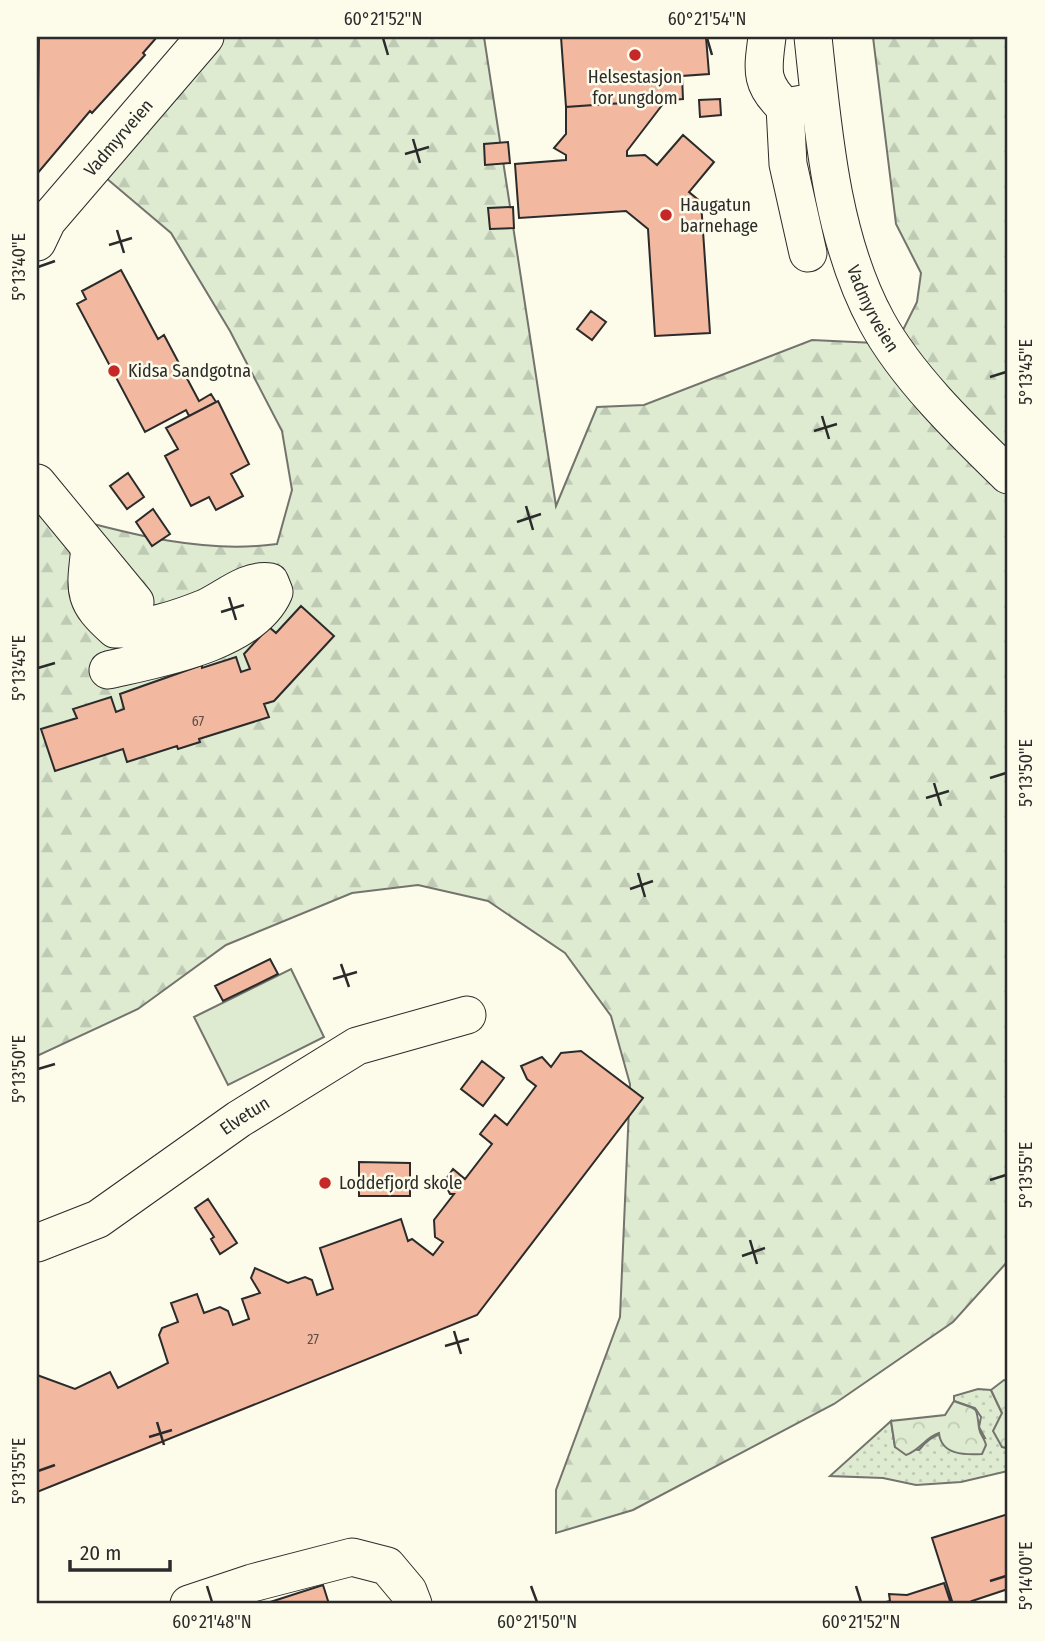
<svg xmlns="http://www.w3.org/2000/svg" width="1045" height="1641" viewBox="0 0 1045 1641" font-family="'Fira Sans Condensed',sans-serif">
	<style>
		.grass { fill: url(#grass-dots); stroke: #74746e; stroke-width: 2 }
		.forest { fill: url(#forest-firs); stroke: #74746e; stroke-width: 2 }
		.park { fill: url(#park-crowns); stroke: #74746e; stroke-width: 2 }
		.pitch { fill: #deebd1; stroke: #74746e; stroke-width: 2 }
		.building { fill: #f2b8a0; stroke: #2b2b2b; stroke-width: 2 }
		.lines { fill: none; stroke-linecap: round; stroke-linejoin: round }
		.minor-casing { stroke: #2b2b2b; stroke-width: 39 }
		.minor { stroke: #fdfbea; stroke-width: 37 }
		.ticks { fill: none; stroke: #2b2b2b; stroke-width: 2.5 }
		.poi-dot { fill: #c62828; stroke: #fdfbea; stroke-width: 2.5 }
		.labels { text-anchor: middle; stroke-width: 5; stroke-linejoin: round; paint-order: stroke }
		.number-label { font-size: 14px; fill: #5d4e48 }
		.poi-label { font-size: 18px; fill: #2b2b2b; stroke: #fdfbea; text-anchor: start }
		.street-label { font-size: 18px; fill: #2b2b2b; stroke: #fdfbea }
		.neatline { fill: none; stroke: #2b2b2b; stroke-width: 2.5 }
		.ticks-label { font-size: 18px; text-anchor: middle; fill: #2b2b2b }
	</style>
	<defs>
		<pattern id="grass-dots" width="8" height="8" patternUnits="userSpaceOnUse" patternTransform="scale(1.75)"><rect width="8" height="8" fill="#deebd1"/><path d="M2 2h.1M6 6h.1" fill="none" stroke="#bfcab4" stroke-width="1.8" stroke-linecap="round"/></pattern>
		<pattern id="forest-firs" width="22" height="20" patternUnits="userSpaceOnUse" patternTransform="scale(1.75)"><rect width="22" height="20" fill="#deebd1"/><path d="M5 1l3.5 6h-7zM16 11l3.5 6h-7z" fill="#bfcab4"/></pattern>
		<pattern id="park-crowns" width="20" height="18" patternUnits="userSpaceOnUse" patternTransform="scale(1.75)"><rect width="20" height="18" fill="#deebd1"/><path d="M2 6a3 3 0 1 1 6 0M12 15a3 3 0 1 1 6 0" fill="none" stroke="#bfcab4"/></pattern>
	</defs>
	<rect width="100%" height="100%" fill="#fdfbea"/>
	<path class="grass" d="M 978,1389 L 991,1390 L 1002,1413 L 1002,1447 L 1008,1448 L 1008,1471 L 961,1482 L 916,1485 L 883,1478 L 830,1476 L 891,1421 L 895,1447 L 919,1450 C 940,1424 954,1435 985,1438 L 979,1427 L 981,1417 L 975,1408 L 954,1401 L 954,1396 Z"/>
	<path class="forest" d="M 205,37 L 484,37 L 556,506 L 597,407 L 644,405 L 812,340 L 896,344 L 917,302 L 921,273 L 896,224 L 873,37 L 1008,37 L 1008,1261 L 953,1322 L 834,1404 L 633,1510 L 556,1533 L 556,1490 L 620,1317 L 630,1084 L 611,1016 L 565,953 L 488,901 L 418,885 L 352,893 L 226,945 L 138,1009 L 37,1056 L 37,509 C 116,530 195,555 277,544 L 292,490 L 282,431 L 230,331 L 171,233 L 93,167 Z"/>
	<path class="park" d="M 1004,1380 L 1008,1381 L 1008,1448 L 1002,1447 L 993,1431 L 1002,1413 L 991,1390 Z
		M 954,1401 C 978,1411 976,1403 979,1428 C 980,1435 985,1439 986,1445 L 982,1454 C 965,1455 941,1455 939,1433 C 926,1437 920,1450 906,1455 L 895,1447 L 891,1421 L 945,1415 Z"/>
	<path class="pitch" d="M 291,969 L 324,1037 L 228,1085 L 194,1017 Z"/>
	<path class="building" d="M 39,37 L 157,37 L 143,53 L 145,55 L 92,113 L 90,111 L 37,174 Z
		M 561,37 L 706,37 L 709,74 L 682,76 L 683,99 L 566,107 Z
		M 720,99 L 721,115 L 700,117 L 699,100 Z
		M 666,100 L 627,151 L 627,156 L 645,155 L 657,165 L 683,135 L 714,162 L 689,192 L 701,202 L 710,333 L 655,336 L 648,229 L 626,211 L 519,218 L 515,164 L 566,160 L 566,155 L 554,148 L 566,134 L 566,107 Z
		M 508,142 L 510,163 L 485,165 L 484,144 Z
		M 513,207 L 514,228 L 490,229 L 488,208 Z
		M 121,270 L 158,339 L 164,335 L 199,401 L 211,394 L 216,402 L 189,416 L 186,410 L 145,432 L 77,304 L 86,299 L 82,291 Z
		M 591,311 L 606,322 L 592,340 L 577,329 Z
		M 218,401 L 249,464 L 231,474 L 243,496 L 216,510 L 209,497 L 191,506 L 165,456 L 178,449 L 166,428 Z
		M 128,473 L 144,497 L 127,509 L 110,486 Z
		M 153,509 L 170,534 L 152,546 L 136,522 Z
		M 301,606 L 334,636 L 274,701 L 264,704 L 269,717 L 199,739 L 200,742 L 178,749 L 177,746 L 127,762 L 123,749 L 55,771 L 41,729 L 77,718 L 73,709 L 111,697 L 116,712 L 124,709 L 120,694 L 202,665 L 202,668 L 236,657 L 241,672 L 250,669 L 244,654 L 269,627 L 276,633 Z
		M 270,959 L 278,974 L 223,1001 L 215,986 Z
		M 581,1051 L 643,1098 L 477,1315 L 37,1492 L 37,1375 L 75,1389 L 110,1372 L 118,1388 L 168,1363 L 159,1335 L 162,1328 L 178,1322 L 171,1303 L 197,1294 L 204,1313 L 220,1307 L 228,1311 L 233,1325 L 249,1319 L 242,1299 L 260,1293 L 251,1278 L 255,1268 L 288,1283 L 305,1277 L 312,1280 L 317,1295 L 333,1289 L 320,1248 L 401,1219 L 408,1241 L 412,1239 L 433,1255 L 443,1242 L 435,1237 L 434,1220 L 454,1194 L 450,1194 L 444,1182 L 453,1169 L 465,1179 L 492,1144 L 480,1134 L 495,1115 L 507,1125 L 536,1086 L 527,1079 L 521,1066 L 542,1057 L 551,1067 L 561,1053 Z
		M 482,1061 L 504,1078 L 483,1106 L 461,1089 Z
		M 359,1162 L 410,1163 L 410,1196 L 359,1196 Z
		M 208,1199 L 237,1243 L 220,1254 L 211,1239 L 214,1237 L 195,1208 Z
		M 1008,1514 L 1008,1589 L 972,1601 L 975,1604 L 953,1604 L 932,1538 Z
		M 944,1583 L 951,1604 L 878,1604 L 890,1601 L 889,1594 L 907,1595 Z
		M 323,1585 L 329,1604 L 264,1604 Z"/>
	<g class="lines">
		<defs>
			<g id="minor">
				<path d="M 767,37 C 763,69 759,83 785,107 L 809,103"/>
				<path id="s1" d="M 813,37 C 823,130 831,238 877,322 C 907,377 963,431 1008,475"/>
				<path d="M 785,107 L 788,164 L 808,253"/>
				<path id="s2" d="M 37,242 L 47,221 L 205,37"/>
				<path d="M 37,483 L 135,602"/>
				<path d="M 90,548 C 85,591 82,600 115,629 C 147,629 175,620 205,608 C 225,599 248,578 270,582 L 274,592 C 252,643 156,659 108,670"/>
				<path id="s3" d="M 37,1243 L 98,1219 L 239,1119 L 357,1046 L 467,1015"/>
				<path d="M 189,1604 L 252,1583 L 352,1557 L 387,1566 L 408,1591 L 413,1604"/>
			</g>
		</defs>
		<use href="#minor" class="minor-casing"/>
		<use href="#minor" class="minor"/>
	</g>
	<path class="ticks" d="M 383,38 L 388,55M 707,38 L 712,55M 413,139 L 420,163M 405,154 L 429,147M 117,230 L 124,253M 109,245 L 132,238M 38,267 L 55,261M 990,377 L 1006,372M 822,416 L 829,439M 814,431 L 837,424M 526,506 L 533,530M 517,522 L 541,514M 229,597 L 236,620M 221,612 L 244,605M 38,668 L 55,663M 990,778 L 1006,773M 934,783 L 941,806M 926,798 L 949,791M 638,873 L 645,897M 630,889 L 653,881M 341,964 L 349,987M 333,979 L 357,972M 38,1069 L 55,1064M 990,1180 L 1006,1175M 750,1240 L 757,1264M 742,1256 L 765,1248M 454,1331 L 461,1354M 445,1346 L 469,1339M 157,1422 L 164,1445M 149,1437 L 172,1430M 38,1471 L 55,1465M 990,1581 L 1006,1576M 207,1586 L 212,1602M 531,1586 L 537,1602M 856,1586 L 861,1602"/>
	<g class="poi-dot">
		<circle cx="635" cy="55" r="7"/>
		<circle cx="666" cy="215" r="7"/>
		<circle cx="114" cy="371" r="7"/>
		<circle cx="325" cy="1183" r="7"/>
	</g>
	<g class="labels">
		<g class="number-label">
			<text x="198" y="726">67</text>
			<text x="313" y="1344">27</text>
		</g>
		<g class="poi-label">
			<text x="635" y="83" text-anchor="middle">Helsestasjon<tspan x="635" dy="21">for ungdom</tspan></text>
			<text x="680" y="211">Haugatun<tspan x="680" dy="21">barnehage</tspan></text>
			<text x="128" y="377">Kidsa Sandgotna</text>
			<text x="339" y="1189">Loddefjord skole</text>
		</g>
		<g class="street-label">
			<text dy="6" stroke="none"><textPath href="#s2" startOffset="133">Vadmyrveien</textPath></text>
			<text dy="6" stroke="none"><textPath href="#s1" startOffset="280">Vadmyrveien</textPath></text>
			<text dy="6" stroke="none"><textPath href="#s3" startOffset="245">Elvetun</textPath></text>
		</g>
	</g>
	<rect width="1045" height="1641" fill="none" stroke="#fdfbea" stroke-width="77"/>
	<path d="M70 1560v10h100v-10" fill="none" stroke="#2b2b2b" stroke-width="3.5"/>
	<text x="80" y="1560" font-size="21" fill="#2b2b2b" stroke="#fdfbea" stroke-width="5" paint-order="stroke">20 m</text>
	<rect x="38" y="38" width="968" height="1564" class="neatline"/>
	<g class="ticks-label">
		<text x="383" y="25">60°21'52"N</text>
		<text x="707" y="25">60°21'54"N</text>
		<text transform="translate(19 267) rotate(-90)" y="6">5°13'40"E</text>
		<text transform="translate(1026 372) rotate(-90)" y="6">5°13'45"E</text>
		<text transform="translate(19 668) rotate(-90)" y="6">5°13'45"E</text>
		<text transform="translate(1026 773) rotate(-90)" y="6">5°13'50"E</text>
		<text transform="translate(19 1069) rotate(-90)" y="6">5°13'50"E</text>
		<text transform="translate(1026 1175) rotate(-90)" y="6">5°13'55"E</text>
		<text transform="translate(19 1471) rotate(-90)" y="6">5°13'55"E</text>
		<text transform="translate(1026 1576) rotate(-90)" y="6">5°14'00"E</text>
		<text x="212" y="1628">60°21'48"N</text>
		<text x="537" y="1628">60°21'50"N</text>
		<text x="861" y="1628">60°21'52"N</text>
	</g>
</svg>
